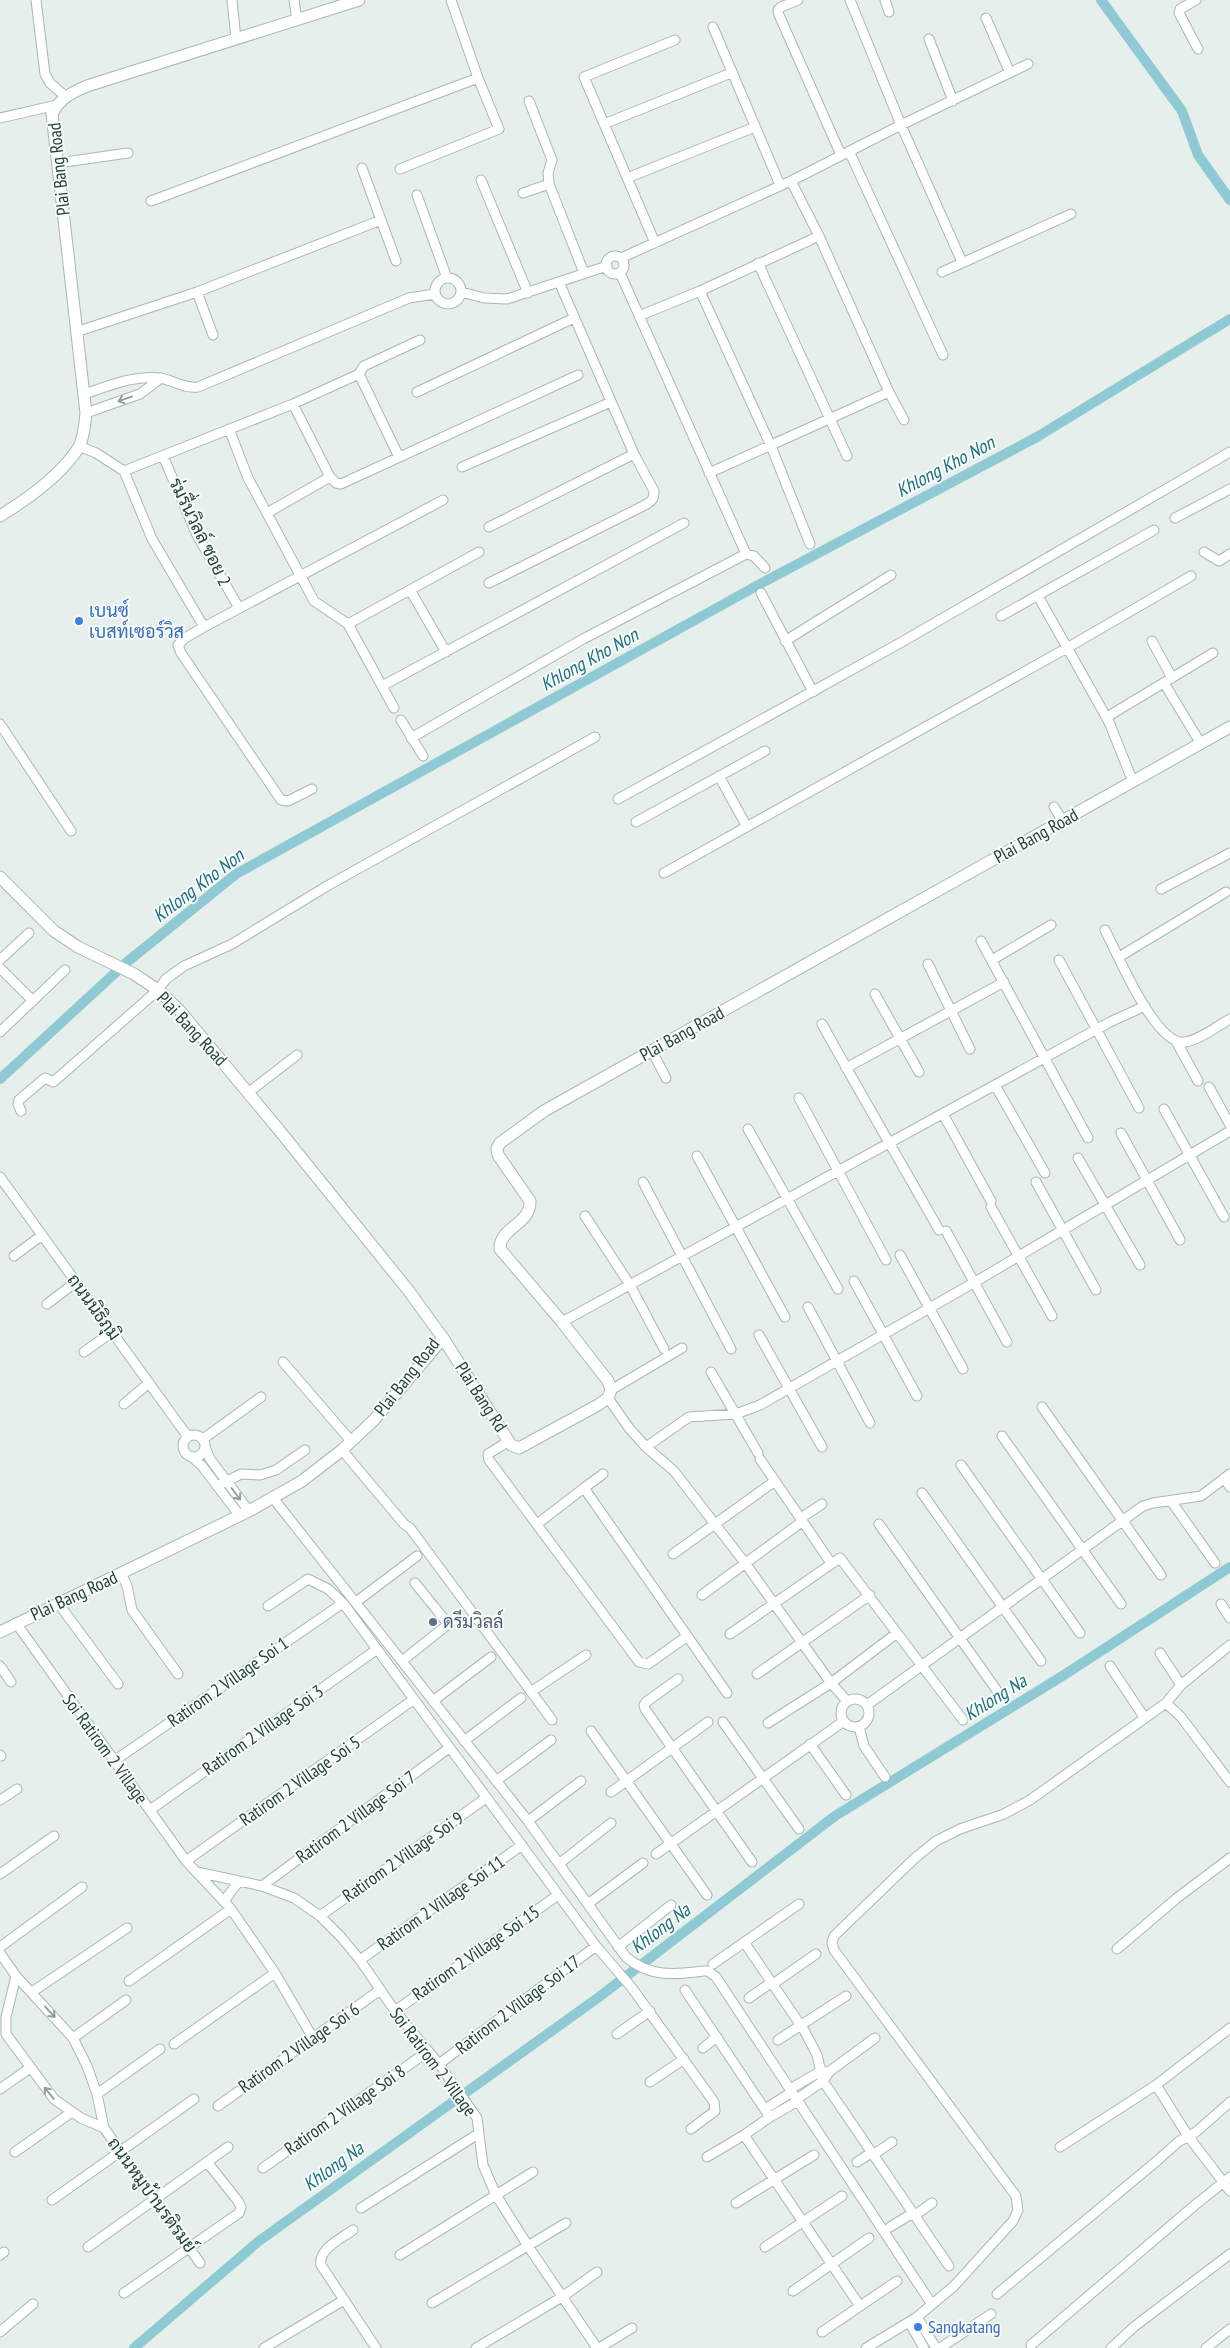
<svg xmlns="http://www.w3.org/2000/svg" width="1230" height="2348" viewBox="0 0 1230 2348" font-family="'PT Sans Narrow',Sarabun,sans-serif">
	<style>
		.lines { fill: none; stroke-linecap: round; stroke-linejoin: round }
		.canal { stroke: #8ec9d4; stroke-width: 10 }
		.minor-casing { stroke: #a8b8b2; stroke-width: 11 }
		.tertiary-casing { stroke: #a8b8b2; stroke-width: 13 }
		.minor { stroke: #fff; stroke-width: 9 }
		.tertiary { stroke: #fff; stroke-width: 11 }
		.oneway { stroke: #92a09c }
		.shop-dot { fill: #3f7fe0; stroke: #f7fbf9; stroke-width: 2 }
		.service-dot { fill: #5c6f8a; stroke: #f7fbf9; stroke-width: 2 }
		.labels { text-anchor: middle; stroke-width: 4; stroke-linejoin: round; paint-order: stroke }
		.street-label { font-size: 18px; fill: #24423a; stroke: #f7fbf9 }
		.shop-label { font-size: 18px; fill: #366cbe; stroke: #f7fbf9; text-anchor: start }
		.service-label { font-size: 18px; fill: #4e5e75; stroke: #f7fbf9; text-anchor: start }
		.water-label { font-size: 19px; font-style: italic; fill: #1c6f80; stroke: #f7fbf9 }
	</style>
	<rect width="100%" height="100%" fill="#e6efeb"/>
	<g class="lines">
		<path class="canal" d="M 1101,0 L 1182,111 L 1198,155 L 1230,200
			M 0,1079 L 127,962 L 236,874 L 760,584 L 1037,437 L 1230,319
			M 134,2348 L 259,2241 L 599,1997 L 835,1816 L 1064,1675 L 1230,1567"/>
		<defs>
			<path id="minor" d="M 36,0 L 45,74 L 50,83 L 65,96
				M 232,0 L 236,39
				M 294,0 L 297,20
				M 798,0 L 781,7 L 778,10 L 779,15 L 841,155
				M 850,0 L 901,125 L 962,262
				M 885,0 L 889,12
				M 1196,0 L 1180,9 L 1179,13 L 1198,49
				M 986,18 L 1010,73
				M 713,27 L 780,185
				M 929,39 L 953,101
				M 529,101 L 552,160 L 548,173 L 549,184 L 584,273
				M 0,118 L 57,105
				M 604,124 L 731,73
				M 849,151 L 943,355
				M 58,163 L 128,153
				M 362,168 L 396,261
				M 400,169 L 499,129 L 478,78 L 451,0
				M 627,178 L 755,127
				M 481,180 L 528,293
				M 791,181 L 819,236 L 889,392 L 904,420
				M 523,193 L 549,184
				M 417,195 L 447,278
				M 151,201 L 478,78
				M 655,243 L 584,77 L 675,40
				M606 265a9 9 0 1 1 18 0a9 9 0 1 1-18 0Z
				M 621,258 L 791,181 L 901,125 L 1028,64
				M 758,263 L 847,456
				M 942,272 L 1071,214
				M 620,273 L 746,554
				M435 291a13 13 0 1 1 26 0a13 13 0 1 1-26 0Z
				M 700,291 L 771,446 L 810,544
				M 197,292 L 213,335
				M 461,292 L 484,298 L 507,299 L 607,266
				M 639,316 L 700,291 L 819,236
				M 76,332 L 197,292 L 381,220
				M 359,374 L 399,457
				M 417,392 L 574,318
				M 84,394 C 109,386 133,375 160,378 C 173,380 184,389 198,387 L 409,298 L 435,294
				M 293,404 L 330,477 L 336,483 L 341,484 L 578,375
				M 86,413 L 140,394 L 161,378
				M 229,429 L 248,478 L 314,601 L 348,624 L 394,708
				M 79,446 L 96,453 L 124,471
				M 163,456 L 197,535 L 239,608
				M 462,467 L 611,402
				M 124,471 L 293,404 L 359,374 L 364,366 L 420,340
				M 124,471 L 152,539 L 204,627
				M 709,473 L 889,392
				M 267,513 L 330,477
				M 1175,518 L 1230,489
				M 489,527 L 634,454
				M 1204,552 L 1219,561 L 1230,554
				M 489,583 L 647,504 C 653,500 654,498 654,491 L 634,454 L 559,282
				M 410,590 L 446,652
				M 761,593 L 813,692
				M 1038,596 L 1109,722 L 1133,782
				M 1001,616 L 1154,530
				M 348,624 L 479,552
				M 785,641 L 891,575
				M 1152,641 L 1172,678
				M 1164,683 L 1201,744
				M 382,686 L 684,523
				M 1107,717 L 1213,653
				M 401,720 L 423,756
				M 0,724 L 71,831
				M 411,738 L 583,639 L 746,554 L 754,556 L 765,568
				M 719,776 L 747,827
				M 312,789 L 288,801 L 281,800 L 181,653 L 178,645 L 185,638 L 204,627 L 443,500
				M 618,799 L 900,643 L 1230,452
				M 1054,807 L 1063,821
				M 636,822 L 765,751
				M 664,873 L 1067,648 L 1191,576
				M 1161,889 L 1230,853
				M 1105,930 C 1117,953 1156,1047 1185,1042 C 1200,1040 1217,1026 1230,1019
				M 981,941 L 1088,1138
				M 1119,957 L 1226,892
				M 0,960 L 29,933
				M 992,960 L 1051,925
				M 1059,960 L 1139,1108
				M 928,964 L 970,1049
				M 0,968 L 33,1001
				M 875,994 L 919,1072
				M 822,1024 C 860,1093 900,1161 939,1230
				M 0,1032 L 65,970
				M 1176,1041 L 1198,1081
				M 652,1051 L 666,1078
				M 846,1068 L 1004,982
				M 995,1085 L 1045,1173
				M 1209,1087 L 1230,1125
				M 249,1092 L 297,1055
				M 799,1098 L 886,1260
				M 1164,1109 L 1224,1217
				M 21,1111 L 18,1104 L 19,1100 L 45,1078 L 53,1082 L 59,1077 L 158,990 L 166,979 L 184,966 L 232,944 L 327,886 L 595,737
				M 943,1114 L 991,1201
				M 748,1129 L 838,1289
				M 1121,1133 L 1180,1240
				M 697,1156 L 785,1317
				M 1078,1158 L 1140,1265
				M 0,1177 L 188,1437
				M 643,1182 L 731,1349
				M 1036,1182 L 1096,1290
				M 991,1207 L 1052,1316
				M 585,1216 L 630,1285 L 664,1349
				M 946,1231 L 1007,1342
				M 900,1255 L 963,1369
				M 14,1256 L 42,1235
				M 854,1281 L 917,1396
				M 47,1304 L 76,1282
				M 808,1307 L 870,1423
				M 562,1322 L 1110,1022 L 1145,1006
				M 759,1335 L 822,1447
				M 84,1352 L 112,1332
				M 283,1362 L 351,1441
				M 711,1372 L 758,1453
				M 611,1390 L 682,1348
				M 608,1398 L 629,1428 L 646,1447 L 674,1471 L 745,1563 L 831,1683 L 847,1701
				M 124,1404 L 149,1383
				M 1042,1407 L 1161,1575
				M183 1446a11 11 0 1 1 22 0a11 11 0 1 1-22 0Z
				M 1002,1436 L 1121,1604
				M 203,1439 L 261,1397
				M 509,1441 L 488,1454 L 489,1460 L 639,1662 L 648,1664 L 686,1637
				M 205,1447 L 210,1459 L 249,1511
				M 646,1447 L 689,1417 L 736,1414 L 760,1405 L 975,1282 L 1230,1131
				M 342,1450 L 404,1524 L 410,1528 L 552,1720
				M 192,1457 L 202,1466 L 240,1516
				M 760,1459 L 831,1563
				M 961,1465 L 1080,1633
				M 1224,1478 L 1230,1487
				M 217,1486 L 241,1474 L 260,1475 L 276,1470 L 305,1450
				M 584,1488 L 603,1474
				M 922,1493 L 1041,1661
				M 273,1498 L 528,1821 L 626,1957 C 649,1977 674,1975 704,1971 L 708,1971 L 716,1977 L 931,2303
				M 1171,1501 L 1215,1563
				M 801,1518 L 822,1504
				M 537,1524 L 584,1488 L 727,1693
				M 879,1524 L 998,1692
				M 673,1554 L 775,1481
				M 121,1573 L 127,1586 L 132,1610 L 178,1674
				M 415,1583 L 449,1625
				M 702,1595 L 803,1521
				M 356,1602 L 417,1556
				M 58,1603 L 118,1684
				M 1221,1604 L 1230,1618
				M 268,1606 L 308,1579 L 328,1589 L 343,1603 L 596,1946 L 632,1988 L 714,2102 L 715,2111 L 691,2129
				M 16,1623 L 186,1861 L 231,1909 L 275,1973 L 313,2038
				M 730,1634 L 840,1558 L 963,1720
				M 1160,1653 L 1181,1685
				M 402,1661 L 456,1618
				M 0,1666 L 11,1682
				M 1110,1666 L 1144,1717
				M 757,1674 L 870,1595
				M 678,1679 L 646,1702 L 644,1705 L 645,1709 L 752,1862
				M 532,1691 L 586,1655
				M841 1713a14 14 0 1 1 28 0a14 14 0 1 1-28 0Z
				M 433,1701 L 491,1657
				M 1166,1703 L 1181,1717 L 1230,1782
				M 867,1705 L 1143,1506 L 1153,1503 L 1201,1496 L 1230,1474
				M 723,1722 L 799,1829
				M 768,1723 L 831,1683 L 897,1633
				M 859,1727 L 864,1746 L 885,1777
				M 591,1731 L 707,1895
				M 464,1741 L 521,1698
				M 810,1744 L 846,1795
				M 0,1755 L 1,1756
				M 114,1761 L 343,1603
				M 496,1781 L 551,1740
				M 611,1792 L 708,1722
				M 0,1800 L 17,1789
				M 150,1810 L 376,1650
				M 528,1821 L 581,1781
				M 656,1854 L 844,1721
				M 186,1861 L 413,1700
				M 560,1863 L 611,1823
				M 197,1872 L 262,1886 L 294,1898 L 320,1916 L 341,1937 L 360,1960 L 395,2011 L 439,2064 L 477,2118 L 483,2165 L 496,2195 L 528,2246 L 597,2348
				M 0,1874 L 54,1836
				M 262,1886 L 449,1748
				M 224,1901 L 239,1881
				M 589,1903 L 643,1863
				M 320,1916 L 486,1798
				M 744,1942 L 804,2030 L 817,2055 L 823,2081 L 949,2266
				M 0,1947 L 82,1887
				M 618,1947 L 671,1905
				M 1117,1949 L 1177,1898 L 1230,1858
				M 0,1953 L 16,1976 L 73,2038 L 87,2066 L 97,2094 L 104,2128 L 200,2263
				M 360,1960 L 522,1845
				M 713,1964 L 799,1904
				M 16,1976 L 6,2017 L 6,2034 L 54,2099 L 81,2118 L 104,2128
				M 129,1981 L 231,1909
				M 773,1984 L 816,1954
				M 685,1990 L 770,2117 L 744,2135 L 860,2306
				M 32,1992 L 127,1928
				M 749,1998 L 772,1982
				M 395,2011 L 558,1895
				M 617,2034 L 650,2011
				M 73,2038 L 126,2000
				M 778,2040 L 846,1996
				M 174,2044 L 275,1973
				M 703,2048 L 717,2037
				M 439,2064 L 596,1946
				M 650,2082 L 684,2059
				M 1156,2085 L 1188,2136 L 1230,2191
				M 0,2089 L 30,2068
				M 790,2089 L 821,2071 L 824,2071
				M 97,2094 L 160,2049
				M 797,2099 L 823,2081 L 830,2071 L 875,2038
				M 218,2106 L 380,1990
				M 765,2109 L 792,2092
				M 770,2117 L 798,2101
				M 1060,2147 L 1156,2085 L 1230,2028
				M 15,2152 L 72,2112
				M 873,2155 L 892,2142
				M 707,2157 L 744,2135
				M 857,2162 L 871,2153
				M 263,2168 L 427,2052
				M 52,2200 L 194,2099
				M 736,2203 L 814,2155
				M 361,2208 L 478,2134
				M 914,2216 L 932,2203
				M 890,2227 L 913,2213
				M 353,2230 C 342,2238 318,2249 321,2265 L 376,2348
				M 88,2247 L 228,2147
				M 765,2247 L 842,2196
				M 0,2255 L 4,2252
				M 400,2255 L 533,2172
				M 793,2291 L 869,2238
				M 124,2293 L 239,2213 L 241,2207 L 238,2201 L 207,2162
				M 997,2294 L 1158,2160 L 1178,2142 L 1196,2132 L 1230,2102
				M 432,2303 L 566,2223
				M 917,2317 L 936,2348
				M 909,2322 L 924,2348
				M 0,2332 L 33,2304
				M 822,2332 L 897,2281
				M 1031,2345 L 1195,2205 L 1230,2177
				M 264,2348 L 344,2300
				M 476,2348 L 562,2297 L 597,2272
				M 599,2348 L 632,2328
				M 866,2348 L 917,2317 L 954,2286 L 1013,2221 L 1018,2210 L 1016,2196 L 834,1950 L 832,1943 L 834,1936 L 915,1858 L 936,1841 L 960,1829 L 1004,1814 L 1030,1800 L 1166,1703 L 1181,1685 L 1230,1645
				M 940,2348 L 991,2314
				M 1111,2348 L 1135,2326 L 1230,2254
				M 1206,2348 L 1230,2329"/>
			<path id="tertiary" d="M 0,516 C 26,500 62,474 79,447 C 84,437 85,424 86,413 L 52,114 C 60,98 71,93 87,86 L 359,0
				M 0,877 L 54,931 L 78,947 L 134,974 L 158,990 L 180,1011 L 279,1130 L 408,1290 L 443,1338 L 511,1445 L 519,1448 L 598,1405 L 608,1398 L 611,1390 L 608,1381 L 562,1322 L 500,1249 C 499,1227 531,1225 530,1201 L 498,1155 L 497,1148 L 500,1143 L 544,1111 L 1230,727
				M 0,1632 L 249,1511 L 302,1481 L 342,1450 L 374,1420 L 443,1338"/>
		</defs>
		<use href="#minor" class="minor-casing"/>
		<use href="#tertiary" class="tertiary-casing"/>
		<use href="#minor" class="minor"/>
		<use href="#tertiary" class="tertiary"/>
	</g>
	<defs><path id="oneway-shaft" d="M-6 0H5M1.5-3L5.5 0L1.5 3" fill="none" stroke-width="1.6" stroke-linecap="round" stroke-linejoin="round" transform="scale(1.25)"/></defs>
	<g class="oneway">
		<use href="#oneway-shaft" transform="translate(125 399) rotate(160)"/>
		<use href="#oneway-shaft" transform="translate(236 1494) rotate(53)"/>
		<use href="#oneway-shaft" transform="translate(50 2012) rotate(48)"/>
		<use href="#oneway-shaft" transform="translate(49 2093) rotate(-129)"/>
	</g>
	<g class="shop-dot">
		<circle cx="79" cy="621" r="5"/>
		<circle cx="918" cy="2327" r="5"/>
	</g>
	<circle class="service-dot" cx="433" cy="1622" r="5"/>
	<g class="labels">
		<g class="street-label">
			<text transform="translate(59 169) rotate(-96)" y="6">Plai Bang Road</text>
			<text transform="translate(200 532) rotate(64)" y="6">ร่มรื่นวิลล์ ซอย 2</text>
			<text transform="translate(1036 836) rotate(-29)" y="6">Plai Bang Road</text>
			<text transform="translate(192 1029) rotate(47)" y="6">Plai Bang Road</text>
			<text transform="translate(682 1034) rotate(-29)" y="6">Plai Bang Road</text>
			<text transform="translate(94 1307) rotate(54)" y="6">ถนนนิธิภุมิ</text>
			<text transform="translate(407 1377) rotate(-52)" y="6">Plai Bang Road</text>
			<text transform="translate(481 1397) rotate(57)" y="6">Plai Bang Rd</text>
			<text transform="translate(74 1596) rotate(-25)" y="6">Plai Bang Road</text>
			<text transform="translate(228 1682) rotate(-35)" y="6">Ratirom 2 Village Soi 1</text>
			<text transform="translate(263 1730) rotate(-35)" y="6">Ratirom 2 Village Soi 3</text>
			<text transform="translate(105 1749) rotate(54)" y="6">Soi Ratirom 2 Village</text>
			<text transform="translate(300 1781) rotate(-35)" y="6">Ratirom 2 Village Soi 5</text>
			<text transform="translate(356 1817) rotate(-36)" y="6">Ratirom 2 Village Soi 7</text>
			<text transform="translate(403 1857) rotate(-35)" y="6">Ratirom 2 Village Soi 9</text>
			<text transform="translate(441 1903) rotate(-35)" y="6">Ratirom 2 Village Soi 11</text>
			<text transform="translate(476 1953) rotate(-35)" y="6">Ratirom 2 Village Soi 15</text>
			<text transform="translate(518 2005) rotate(-37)" y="6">Ratirom 2 Village Soi 17</text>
			<text transform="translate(299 2048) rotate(-35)" y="6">Ratirom 2 Village Soi 6</text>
			<text transform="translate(433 2062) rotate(53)" y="6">Soi Ratirom 2 Village</text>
			<text transform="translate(345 2110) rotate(-35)" y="6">Ratirom 2 Village Soi 8</text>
			<text transform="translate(152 2195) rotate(54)" y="6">ถนนหมูบ้านรติรมย์</text>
		</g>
		<g class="shop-label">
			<text x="89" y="617">เบนซ์<tspan x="89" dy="21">เบสท์เซอร์วิส</tspan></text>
			<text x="928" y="2333">Sangkatang</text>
		</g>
		<g class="service-label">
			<text x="443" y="1628">ดรีมวิลล์</text>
		</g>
		<g class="water-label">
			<text transform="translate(945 466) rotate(-28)" y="7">Khlong Kho Non</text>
			<text transform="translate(589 659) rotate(-29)" y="7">Khlong Kho Non</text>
			<text transform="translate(198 885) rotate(-37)" y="7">Khlong Kho Non</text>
			<text transform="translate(995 1697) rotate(-32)" y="7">Khlong Na</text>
			<text transform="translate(660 1928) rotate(-37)" y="7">Khlong Na</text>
			<text transform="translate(333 2166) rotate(-36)" y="7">Khlong Na</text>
		</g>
	</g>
</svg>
